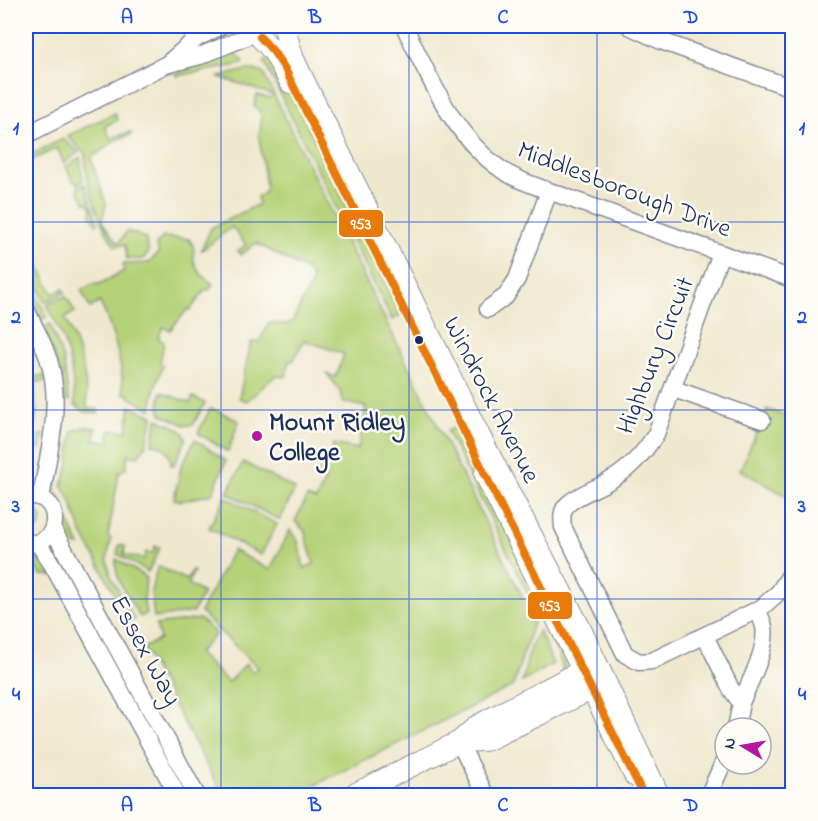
<svg xmlns="http://www.w3.org/2000/svg" width="818" height="821" viewBox="0 0 818 821" font-family="'Indie Flower',sans-serif">
	<style>
		.green { fill: #b6d278; stroke: #68806b; stroke-width: 1.5 }
		.lines { fill: none; stroke-linecap: round; stroke-linejoin: round }
		.minor-casing { stroke: #868c96; stroke-width: 19 }
		.tertiary-casing { stroke: #868c96; stroke-width: 23 }
		.minor { stroke: #fff; stroke-width: 16 }
		.tertiary { stroke: #fff; stroke-width: 21 }
		.bus-1-casing { stroke: #fdfcf7; stroke-width: 12 }
		.bus-1 { stroke: #e87a09; stroke-width: 8 }
		.grid { fill: none; stroke: #1d4ed8; stroke-width: 1.5; stroke-opacity: 0.55 }
		.bus-dot { fill: #1b2f5e; stroke: #fdfcf7; stroke-width: 2 }
		.poi-dot { fill: #b5179e; stroke: #fdfcf7; stroke-width: 2 }
		.labels { text-anchor: middle; stroke-width: 5; stroke-linejoin: round; paint-order: stroke }
		.street-label { font-size: 26px; fill: #1b2f5e; stroke: #fdfcf7 }
		.poi-label { font-size: 26px; font-weight: bold; fill: #1b2f5e; stroke: #fdfcf7; text-anchor: start }
		.line-badge { stroke: #fdfcf7; stroke-width: 2 }
		.badge-label { font-size: 16px; text-anchor: middle; font-weight: bold; fill: #fff }
		.neatline { fill: none; stroke: #1d4ed8; stroke-width: 2 }
		.grid-label { font-size: 20px; text-anchor: middle; font-weight: bold; fill: #1d4ed8 }
	</style>
	<rect width="100%" height="100%" fill="#fdfcf7"/>
	<filter id="ink" filterUnits="userSpaceOnUse"><feTurbulence type="fractalNoise" baseFrequency=".0167" numOctaves="2"/><feDisplacementMap in="SourceGraphic" scale="12" xChannelSelector="R" yChannelSelector="G"/><feConvolveMatrix kernelMatrix="1 2 1 2 8 2 1 2 1" color-interpolation-filters="sRGB"/></filter>
	<filter id="wash" filterUnits="userSpaceOnUse"><feTurbulence type="fractalNoise" baseFrequency=".008" numOctaves="4" result="noise"/><feDisplacementMap in="SourceGraphic" scale="24" xChannelSelector="R" yChannelSelector="G"/><feGaussianBlur stdDeviation="1.35" result="paint"/><feColorMatrix in="noise" values="0 0 0 0 0 0 0 0 0 0 0 0 0 0 0 0 0 1.4 0 .05"/><feComposite in="paint" operator="in"/></filter>
	<g filter="url(#wash)">
		<rect width="100%" height="100%" fill="#f0e8ce"/>
		<path class="green" d="M 232,49 L 244,62 L 243,64 L 177,76 L 175,74 Z
			M 272,57 L 280,71 L 401,315 L 392,320 L 264,62 Z
			M 246,70 L 255,70 L 263,73 L 534,620 L 513,686 L 295,795 L 223,795 L 143,648 L 160,639 L 156,625 L 200,619 L 216,634 L 198,653 L 228,682 L 246,664 L 252,672 L 258,668 L 200,612 L 233,550 L 270,570 L 290,530 L 298,541 L 304,568 L 314,564 L 304,530 L 295,521 L 307,497 L 316,500 L 325,481 L 317,477 L 328,455 L 332,453 L 333,444 L 358,449 L 366,407 L 342,402 L 340,390 L 327,374 L 336,377 L 344,354 L 304,340 L 293,361 L 289,361 L 286,377 L 275,376 L 247,401 L 239,398 L 251,342 L 259,342 L 269,323 L 287,324 L 292,322 L 312,282 L 311,276 L 306,270 L 256,243 L 241,255 L 238,251 L 246,245 L 232,227 L 201,251 L 211,228 L 259,204 L 257,197 L 264,193 L 266,188 L 259,137 L 262,118 L 260,112 L 254,106 L 257,95 L 269,98 L 273,95 L 219,77 Z
			M 115,113 L 117,120 L 105,126 L 110,138 L 131,132 L 131,135 L 118,139 L 91,158 L 106,204 L 102,221 L 115,240 L 119,243 L 127,231 L 145,238 L 149,252 L 143,259 L 127,259 L 125,245 L 115,246 C 99,225 85,181 85,154 L 67,136 Z
			M 63,139 L 79,152 L 64,163 L 57,148 L 26,163 L 26,157 Z
			M 80,157 L 83,181 L 77,184 L 75,181 L 73,181 L 66,167 Z
			M 85,184 L 98,223 L 96,224 L 90,213 L 92,210 L 88,202 L 85,203 L 78,191 L 78,187 Z
			M 163,237 L 189,239 C 198,252 191,250 194,261 C 197,271 205,279 213,284 L 209,290 L 206,289 L 190,310 L 188,309 L 170,330 L 163,327 L 158,338 L 164,342 L 160,363 L 163,365 L 154,391 L 152,409 L 150,409 L 129,397 L 129,394 L 123,394 C 123,362 113,331 100,302 L 90,308 L 81,290 L 95,283 L 97,285 L 124,271 L 123,264 L 149,263 L 159,252 L 156,245 Z
			M 26,239 L 53,294 L 63,289 L 65,293 L 45,302 L 26,262 Z
			M 26,275 L 47,317 L 41,320 L 26,289 Z
			M 66,296 L 75,312 L 65,318 C 79,347 88,376 87,409 L 98,409 L 98,413 L 85,412 L 75,405 C 73,366 66,339 47,305 Z
			M 50,324 L 63,359 L 69,401 L 63,397 L 60,371 L 44,328 Z
			M 30,335 L 36,348 L 26,352 L 33,377 L 45,375 L 46,381 L 34,383 L 36,414 L 33,435 L 39,437 L 44,434 L 40,449 L 26,442 L 31,400 L 26,368 L 26,337 Z
			M 161,392 L 190,403 L 193,397 L 205,403 L 193,425 L 185,425 L 161,414 L 159,407 Z
			M 130,406 L 153,416 L 146,446 L 137,457 L 128,455 L 126,468 L 119,473 L 108,536 L 111,539 L 107,559 L 111,576 L 134,619 L 130,622 L 81,531 L 69,497 L 62,486 L 68,468 L 73,431 L 84,427 L 96,428 L 94,440 L 109,442 L 110,430 L 127,431 Z
			M 210,409 L 213,409 L 239,421 L 228,452 L 198,433 Z
			M 767,409 L 792,419 L 792,499 L 740,470 Z
			M 157,419 C 168,424 183,427 186,439 L 174,465 L 171,465 C 171,452 165,445 152,444 Z
			M 456,427 L 566,648 L 567,660 L 563,671 L 559,656 L 447,431 Z
			M 195,439 L 226,461 L 212,494 L 181,501 L 174,499 L 181,467 Z
			M 56,461 L 62,464 L 55,489 L 63,502 L 69,523 L 80,546 L 67,545 L 62,529 L 61,512 L 50,495 L 48,484 Z
			M 243,462 L 295,489 L 280,520 L 227,493 Z
			M 225,497 L 277,524 L 261,555 L 209,528 Z
			M 26,509 L 38,511 L 42,518 L 40,526 L 35,531 L 26,531 Z
			M 119,545 L 125,546 L 124,555 L 144,559 L 146,552 L 153,553 L 155,546 L 160,548 L 148,572 L 117,554 Z
			M 26,549 C 38,555 45,565 53,576 L 41,575 L 26,559 Z
			M 116,559 L 146,577 L 144,602 L 146,614 L 140,617 C 130,600 113,579 116,559 Z
			M 158,566 L 186,580 L 192,570 L 194,571 L 188,584 L 203,593 L 193,612 L 154,618 L 151,591 Z
			M 539,630 L 553,664 L 522,682 L 530,648 Z"/>
	</g>
	<g filter="url(#ink)">
		<g class="lines">
			<defs>
				<path id="minor" d="M 404,26 C 430,77 452,136 502,170 C 516,180 533,185 549,191 L 792,279
					M 629,26 L 661,41 L 792,88
					M 168,63 L 197,38 L 221,26
					M 26,135 L 165,65 L 200,56 L 253,34
					M 721,253 L 656,434 C 644,453 629,470 609,481 C 596,489 579,494 568,504 C 561,510 562,519 563,527 L 625,654 L 639,662 L 652,661 L 761,608 L 779,592 L 792,572
					M 26,309 C 34,327 45,345 50,364 C 62,408 48,454 41,498
					M 488,309 L 506,296 L 517,279 L 549,191
					M 674,389 L 762,420
					M 26,496 C 64,491 63,548 26,543
					M 53,529 L 197,796
					M 38,543 L 53,566 L 178,796
					M 705,636 L 731,689 L 741,703 L 736,728
					M 741,703 C 749,683 768,648 764,627 C 763,621 760,616 757,610
					M 459,742 L 486,796
					M 708,796 L 725,759"/>
				<path id="tertiary" d="M 284,26 L 293,58 L 302,77 L 479,435 L 579,626 L 659,796
					M 260,37 L 273,51 L 291,83
					M 485,474 L 635,776
					M 459,742 L 487,740 L 604,683
					M 351,796 L 459,742 L 477,726 L 593,665"/>
			</defs>
			<use href="#minor" class="minor-casing"/>
			<use href="#tertiary" class="tertiary-casing"/>
			<use href="#minor" class="minor"/>
			<use href="#tertiary" class="tertiary"/>
			<defs>
				<path id="bus-1" d="M 260,37 L 273,51 L 285,69 L 644,796"/>
			</defs>
			<use href="#bus-1" class="bus-1-casing"/>
			<use href="#bus-1" class="bus-1"/>
		</g>
	</g>
	<path class="grid" d="M 221,26 L 221,796M 409,26 L 409,796M 597,26 L 597,796M 26,222 L 792,222M 26,410 L 792,410M 26,599 L 792,599"/>
	<circle class="bus-dot" cx="419" cy="340" r="5"/>
	<circle class="poi-dot" cx="257" cy="436" r="6"/>
	<g class="labels">
		<g class="street-label">
			<text transform="translate(625 188) rotate(21)" y="9">Middlesborough Drive</text>
			<text transform="translate(654 355) rotate(-68)" y="9">Highbury Circuit</text>
			<text transform="translate(493 399) rotate(63)" y="9">Windrock Avenue</text>
			<text transform="translate(147 650) rotate(61)" y="9">Essex Way</text>
		</g>
		<g class="poi-label">
			<text x="269" y="430">Mount Ridley<tspan x="269" dy="30">College</tspan></text>
		</g>
	</g>
	<g class="line-badge">
		<rect x="338" y="209" width="46" height="29" rx="6" fill="#e87a09"/>
		<rect x="527" y="591" width="46" height="29" rx="6" fill="#e87a09"/>
	</g>
	<g class="badge-label">
		<text x="361" y="229">953</text>
		<text x="550" y="611">953</text>
	</g>
	<rect width="818" height="821" fill="none" stroke="#fdfcf7" stroke-width="66"/>
	<g transform="translate(743 746) rotate(281)"><circle r="28" fill="#fdfcf7" stroke="#a3aaba" stroke-width="1.5"/>
	<path d="M0-4.5L10 22L0 15L-10 22Z" fill="#b5179e"/>
	<text y="-9" font-size="16" font-weight="bold" text-anchor="middle" fill="#1b2f5e">N</text>
	</g>
	<rect x="33" y="33" width="752" height="755" class="neatline"/>
	<g class="grid-label">
		<text x="127" y="23">A</text>
		<text x="315" y="23">B</text>
		<text x="503" y="23">C</text>
		<text x="691" y="23">D</text>
		<text x="16" y="134">1</text>
		<text x="802" y="134">1</text>
		<text x="16" y="323">2</text>
		<text x="802" y="323">2</text>
		<text x="16" y="512">3</text>
		<text x="802" y="512">3</text>
		<text x="16" y="700">4</text>
		<text x="802" y="700">4</text>
		<text x="127" y="811">A</text>
		<text x="315" y="811">B</text>
		<text x="503" y="811">C</text>
		<text x="691" y="811">D</text>
	</g>
</svg>
